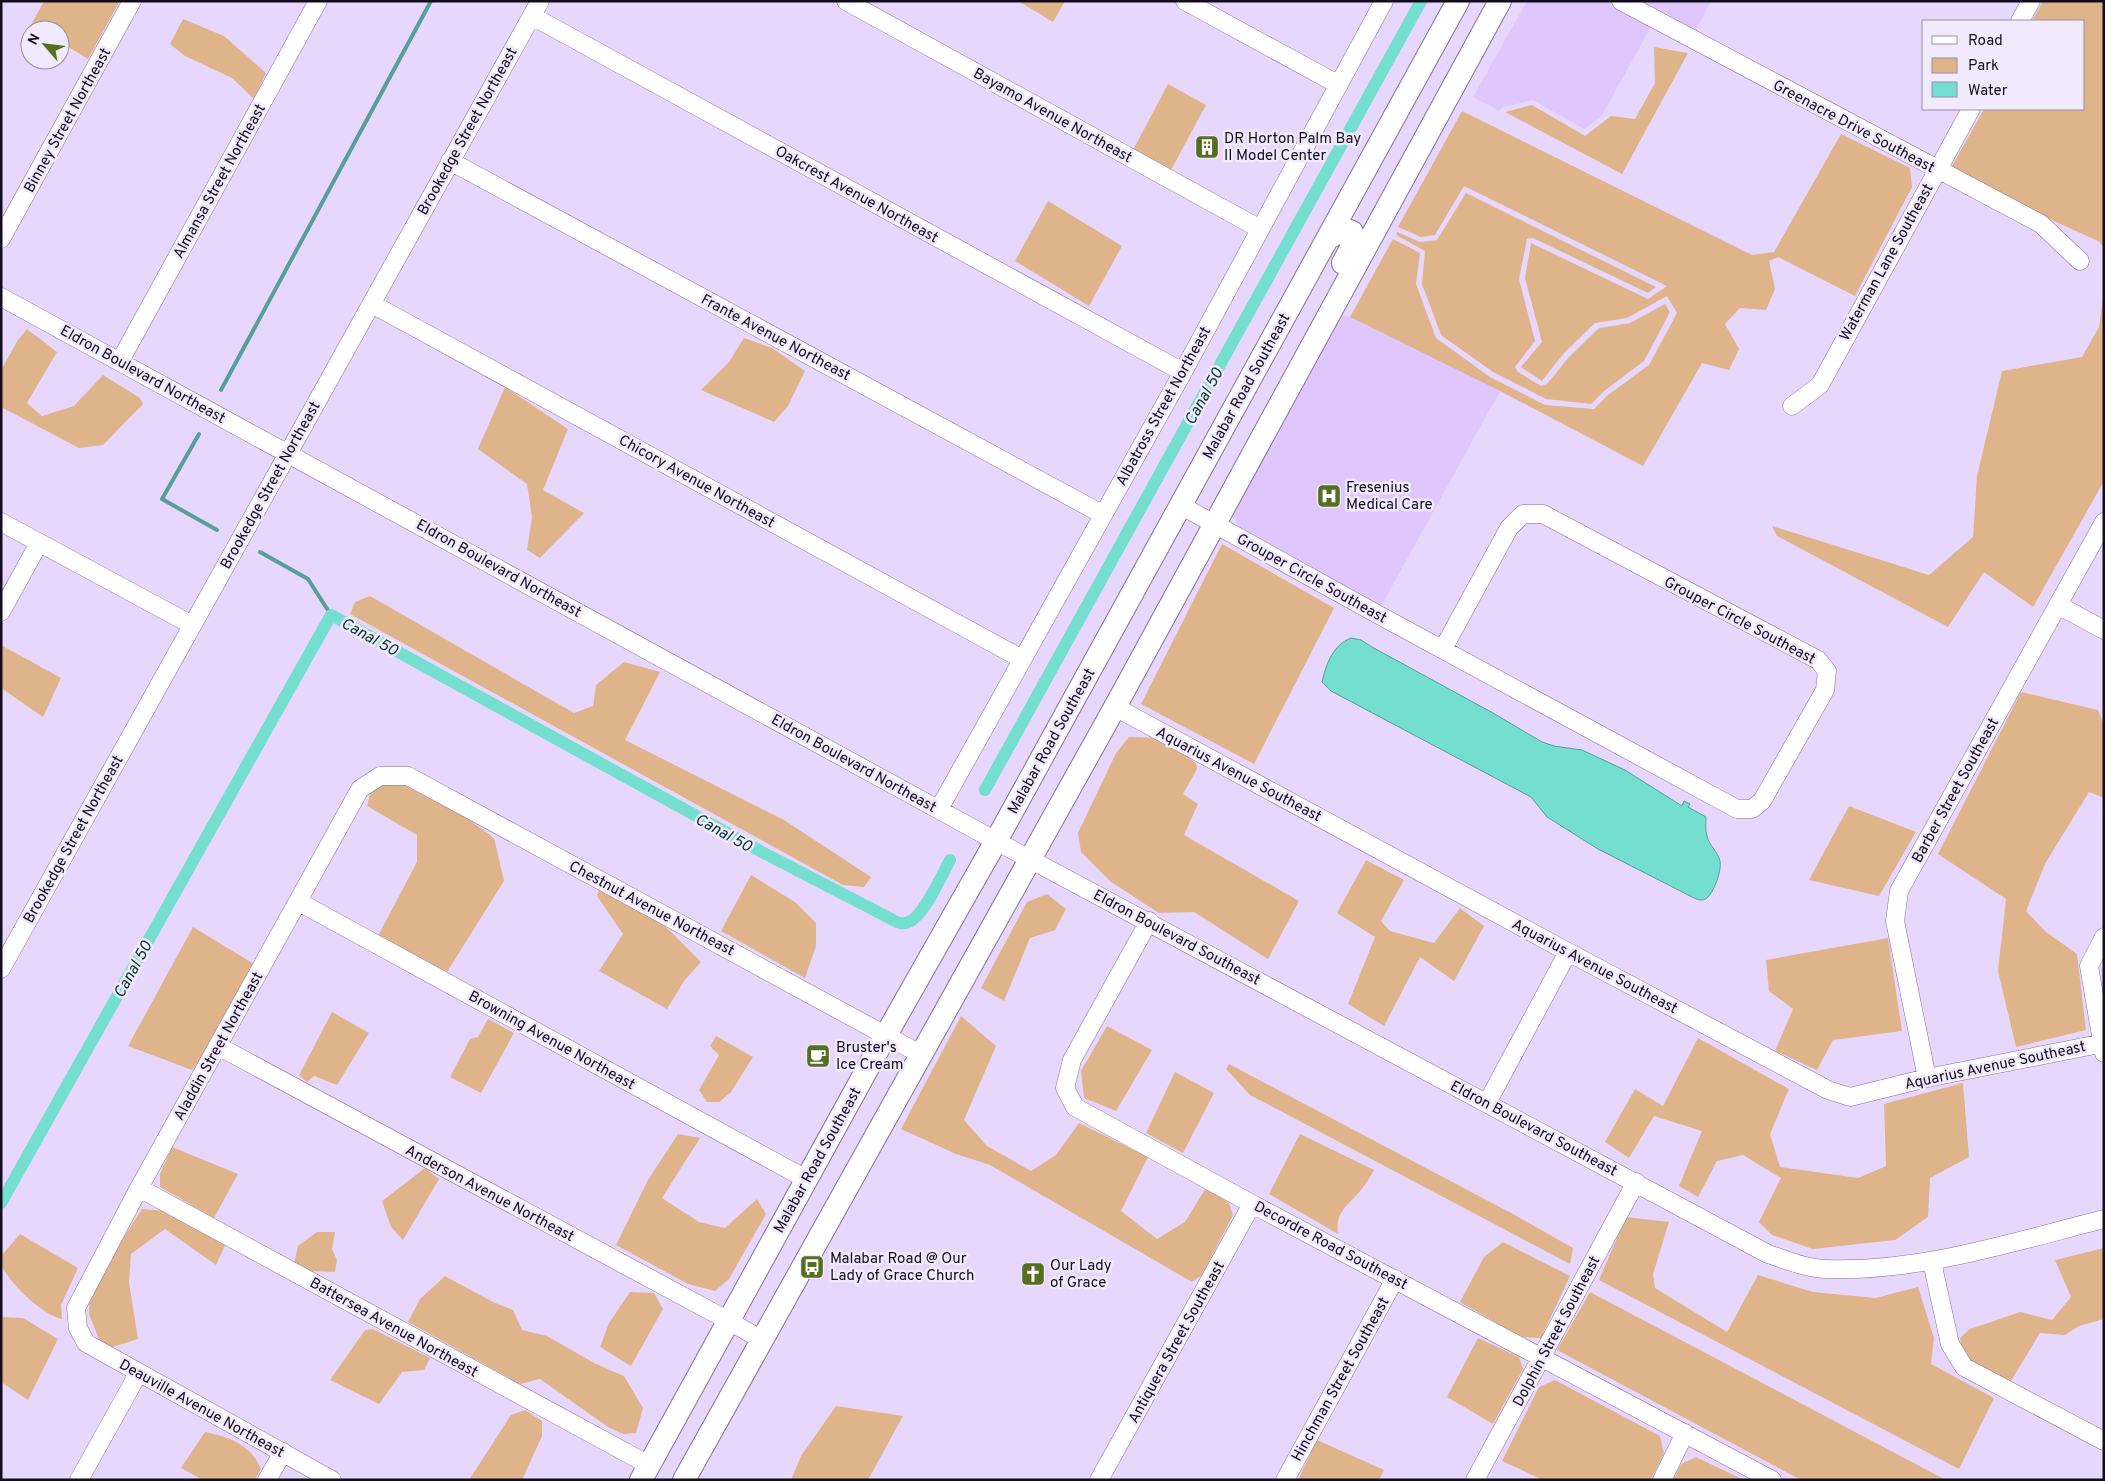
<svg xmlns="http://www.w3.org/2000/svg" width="2105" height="1481" viewBox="0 0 2105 1481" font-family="Overpass,sans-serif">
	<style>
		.built { fill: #dfc7fd }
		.green { fill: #e0b48b }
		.water { fill: #74ded0; stroke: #579f9a }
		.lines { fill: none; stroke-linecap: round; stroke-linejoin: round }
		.stream { stroke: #579f9a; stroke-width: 4 }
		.canal { stroke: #74ded0; stroke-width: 12 }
		.minor-casing { stroke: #83709b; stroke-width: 19 }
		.major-casing { stroke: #83709b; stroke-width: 24 }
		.minor { stroke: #fff; stroke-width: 18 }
		.major { stroke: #fff; stroke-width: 22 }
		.labels { text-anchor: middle; stroke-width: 5; stroke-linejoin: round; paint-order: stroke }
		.street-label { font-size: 15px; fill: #130c1c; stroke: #f1e9fc }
		.poi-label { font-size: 15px; fill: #130c1c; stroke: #f1e9fc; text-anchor: start }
		.water-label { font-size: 16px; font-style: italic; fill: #003530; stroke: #f1e9fc }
	</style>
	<rect width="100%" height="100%" fill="#e8d7fd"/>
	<path class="built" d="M 1527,1 L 1607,1 L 1652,25 L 1601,117 L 1584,129 L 1533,100 L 1503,107 L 1499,111 L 1473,97 Z
		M 1630,1 L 1711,1 L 1693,35 Z
		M 1334,314 L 1350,317 L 1500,391 L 1380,608 L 1239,531 L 1231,505 Z"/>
	<path class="green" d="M 44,1 L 120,1 L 88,59 L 60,42 L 60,30 L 40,30 L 31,25 Z
		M 1018,1 L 1065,1 L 1053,22 Z
		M 2043,1 L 2104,1 L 2104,247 L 2098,241 L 2036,213 L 1952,166 L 1984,109 L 2084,109 L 2084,21 L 2032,21 Z
		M 183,19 L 224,36 L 266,73 L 254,99 L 232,78 L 185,56 L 170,44 Z
		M 1654,47 L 1688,53 L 1622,174 L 1505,112 L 1532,105 L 1585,136 L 1611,116 L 1635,119 L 1655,83 Z
		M 1168,84 L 1206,105 L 1171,170 L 1133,150 Z
		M 1462,111 L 1752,255 L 1774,252 L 1841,134 L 1910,168 L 1912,187 L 1855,296 L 1778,257 L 1769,261 L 1775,289 L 1766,310 L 1740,308 L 1725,324 L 1739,349 L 1729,370 L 1702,363 L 1643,466 L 1500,391 L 1350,317 L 1393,239 L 1420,253 L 1416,284 L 1436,338 L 1490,377 L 1545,405 L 1594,409 L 1608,395 L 1649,365 L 1677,313 L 1667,296 L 1627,318 L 1595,323 L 1564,353 L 1542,381 L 1521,367 L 1542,342 L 1525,278 L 1531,243 L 1648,299 L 1667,286 L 1464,186 L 1435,235 L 1421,237 L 1398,227 Z
		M 1466,193 L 1656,287 L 1648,293 L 1533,238 L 1527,239 L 1519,279 L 1535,341 L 1515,367 L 1518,372 L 1541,386 L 1547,384 L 1569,357 L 1599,328 L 1630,323 L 1665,304 L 1670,312 L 1644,361 L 1604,391 L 1591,404 L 1546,399 L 1493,372 L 1441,335 L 1422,284 L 1425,251 L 1396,235 L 1397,232 L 1420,242 L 1437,240 Z
		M 1048,201 L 1122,246 L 1089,306 L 1015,261 Z
		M 2104,291 L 2104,481 L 2033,607 L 1984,572 L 1948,627 L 1777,536 L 1772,526 L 1929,575 L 1973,537 L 1977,476 L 2002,371 L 2082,357 L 2099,327 Z
		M 27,329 L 57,352 L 27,403 L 42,416 L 74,406 L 103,375 L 140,398 L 143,404 L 103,445 L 79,448 L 1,407 L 1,370 L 18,340 Z
		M 744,338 L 772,348 L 805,371 L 788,406 L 774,422 L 701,390 L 729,362 Z
		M 505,387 L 568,429 L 543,490 L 584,513 L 540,558 L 527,550 L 532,517 L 527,484 L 478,449 Z
		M 1222,544 L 1334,608 L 1254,764 L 1141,704 Z
		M 370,596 L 574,713 L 593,706 L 596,685 L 624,662 L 660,672 L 625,740 L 784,820 L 871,877 L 864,887 L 843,885 L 350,614 L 355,602 Z
		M 1,645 L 61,678 L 43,717 L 1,688 Z
		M 2021,692 L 2098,710 L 2104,725 L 2104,798 L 2089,792 L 2046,862 L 2026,911 L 2046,932 L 2077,954 L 2086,1030 L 2016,1047 L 1998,971 L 2006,899 L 1938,854 Z
		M 1129,737 L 1161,738 L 1196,763 L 1197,769 L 1183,794 L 1198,804 L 1184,835 L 1299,901 L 1268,959 L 1194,912 L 1159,913 L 1111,882 L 1081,852 L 1078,833 L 1116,753 Z
		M 383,784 L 410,786 L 453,808 L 494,838 L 504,881 L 447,972 L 378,936 L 417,862 L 417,835 L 367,806 L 371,790 Z
		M 1849,806 L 1916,832 L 1879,896 L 1809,880 Z
		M 1366,860 L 1404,880 L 1381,921 L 1390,931 L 1434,943 L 1460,908 L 1484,926 L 1454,981 L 1420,957 L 1384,1026 L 1348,1004 L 1375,937 L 1337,913 Z
		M 751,875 L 795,902 L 816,923 L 816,946 L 805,978 L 721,931 Z
		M 600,886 L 665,926 L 701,962 L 684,981 L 667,1009 L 599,971 L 623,934 L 597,896 Z
		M 1047,894 L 1066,909 L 1055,930 L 1030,938 L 1004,1001 L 981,988 L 1027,902 Z
		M 193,927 L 254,964 L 204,1055 L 192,1070 L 128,1046 Z
		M 1888,938 L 1902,1031 L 1833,1040 L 1817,1070 L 1775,1051 L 1793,1009 L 1769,991 L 1766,960 Z
		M 332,1012 L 369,1033 L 337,1085 L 314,1076 L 307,1082 L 299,1075 Z
		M 961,1016 L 996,1046 L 964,1120 L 987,1146 L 1031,1171 L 1056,1155 L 1079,1123 L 1148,1157 L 1121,1211 L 1157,1239 L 1185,1222 L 1207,1186 L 1229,1203 L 1233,1215 L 1202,1275 L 1192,1282 L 990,1165 L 956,1154 L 901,1129 Z
		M 488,1019 L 514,1033 L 481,1093 L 450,1077 L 470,1039 L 478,1037 Z
		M 1107,1026 L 1152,1050 L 1116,1111 L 1084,1098 L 1081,1071 Z
		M 716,1036 L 753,1057 L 731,1092 L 719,1102 L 707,1102 L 699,1090 L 719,1055 L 710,1046 Z
		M 1698,1038 L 1789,1089 L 1770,1134 L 1780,1167 L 1858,1178 L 1886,1166 L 1884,1104 L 1963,1083 L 1969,1157 L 1930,1178 L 1928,1217 L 1895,1240 L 1813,1249 L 1772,1235 L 1759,1222 L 1781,1178 L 1743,1155 L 1717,1161 L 1698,1197 L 1679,1186 L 1702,1131 L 1654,1116 L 1629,1158 L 1605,1142 L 1635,1089 L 1663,1106 Z
		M 1229,1064 L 1513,1214 L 1573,1248 L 1570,1264 L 1250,1095 L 1226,1069 Z
		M 1175,1072 L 1214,1093 L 1183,1153 L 1146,1133 Z
		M 678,1134 L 700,1138 L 662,1198 L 699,1222 L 725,1228 L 757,1199 L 766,1214 L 729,1279 L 715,1291 L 688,1284 L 616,1245 L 648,1180 Z
		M 1300,1134 L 1374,1170 C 1370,1177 1366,1184 1361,1190 C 1348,1206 1335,1211 1338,1234 L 1269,1194 Z
		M 172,1147 L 238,1174 L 214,1218 L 160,1187 L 160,1174 Z
		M 425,1168 L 439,1179 L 403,1240 L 391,1227 L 382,1201 Z
		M 142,1209 L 168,1211 L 226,1243 L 216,1265 L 165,1229 L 131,1254 L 129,1282 L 138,1339 L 103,1350 L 89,1314 L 90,1289 Z
		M 1626,1217 L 1669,1222 L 1653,1274 L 1655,1288 L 1727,1332 L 1758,1275 L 1813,1292 L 1876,1298 L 1918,1287 L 1934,1338 L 1931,1364 L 1994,1398 L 1959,1469 L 1599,1280 Z
		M 317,1232 L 335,1232 L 332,1249 L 337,1260 L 335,1272 L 310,1271 L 294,1264 L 298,1246 Z
		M 20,1234 L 78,1268 L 61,1305 L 62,1319 C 43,1315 14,1287 4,1270 C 2,1266 3,1260 2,1255 Z
		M 1503,1242 L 1570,1276 L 1541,1338 L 1521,1337 L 1460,1302 L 1484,1257 Z
		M 2104,1248 L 2104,1319 L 2079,1326 L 2065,1335 L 2040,1333 L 2011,1381 L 1974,1365 L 1963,1355 L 1960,1338 L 1970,1329 L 2020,1312 L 2052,1320 L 2071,1297 L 2055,1260 Z
		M 445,1276 L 493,1302 L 513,1310 L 522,1330 L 547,1336 L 596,1364 L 624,1376 L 643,1408 L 636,1433 L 623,1434 L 608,1427 L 540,1379 L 520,1384 L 408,1322 L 420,1299 Z
		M 630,1292 L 654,1293 L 663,1309 L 631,1366 L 600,1347 L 609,1323 Z
		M 1590,1292 L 1946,1480 L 1801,1480 L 1557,1350 Z
		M 1,1317 L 23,1318 L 58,1339 L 28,1400 L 1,1382 Z
		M 373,1329 L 430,1358 L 424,1370 L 402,1372 L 379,1404 L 330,1380 L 365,1330 Z
		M 1478,1338 L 1519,1357 L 1523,1369 L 1493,1424 L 1447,1397 Z
		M 1555,1380 L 1660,1436 L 1664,1453 L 1651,1480 L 1543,1480 L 1502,1461 L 1539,1387 Z
		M 836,1406 L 903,1416 L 868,1480 L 791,1480 L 801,1456 Z
		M 525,1410 L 542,1421 L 542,1436 L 522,1480 L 469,1480 L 511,1415 Z
		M 205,1432 C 230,1437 251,1445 261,1469 L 255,1480 L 203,1480 L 181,1468 Z
		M 1317,1440 L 1384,1470 L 1379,1480 L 1298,1480 Z
		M 1696,1457 L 1744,1480 L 1673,1480 L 1681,1464 Z"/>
	<path class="water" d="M 1351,638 L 1361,640 L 1372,647 L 1493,713 L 1542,742 L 1554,746 L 1582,750 L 1625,770 L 1682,806 L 1684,801 L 1690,804 L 1688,807 L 1706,817 C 1706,823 1705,831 1707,836 C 1709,845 1718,852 1720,861 C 1722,870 1714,892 1707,898 C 1704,901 1700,900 1696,899 L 1598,849 L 1547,817 L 1531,797 L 1331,691 L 1322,682 C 1326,664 1333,645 1351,638 Z"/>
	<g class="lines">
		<path class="stream" d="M 221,390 L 431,1
			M 199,434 L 162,499 L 217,530
			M 260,552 L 308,579 L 331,615"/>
		<path class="canal" d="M 985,790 L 1421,1
			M 1,1203 L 331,615 L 762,852 L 897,922 C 900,923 902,924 905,923 C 922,922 942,874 950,860"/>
		<defs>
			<path id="minor" d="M 846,1 L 1260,229
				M 1185,1 L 1339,85
				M 1621,1 L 2041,224 L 2080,261
				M 532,16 L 1183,372
				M 2020,21 L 2031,1
				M 450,161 L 1102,514
				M 1,239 L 132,1
				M 1,297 L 996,841 L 1768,1254 C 1787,1260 1807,1269 1827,1269 C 1921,1272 2013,1242 2104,1219
				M 372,304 L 1022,659
				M 120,361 L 318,1
				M 1792,406 L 1820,385 L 1971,109
				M 1180,505 L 1377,614 L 1737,809 L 1752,809 L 1762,801 L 1825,690 L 1827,671 L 1818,660 L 1543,514 L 1523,514 L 1509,528 L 1443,649
				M 1,522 L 192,625
				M 2058,605 L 2104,630
				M 1,612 L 39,543
				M 1115,707 L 1568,952 L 1828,1090 L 1850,1097 L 1927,1078 L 2104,1043
				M 939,809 L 1183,372 L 1384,1
				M 299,902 L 806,1179
				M 1149,921 L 1072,1060 L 1065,1088 L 1075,1107 L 1252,1204 L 1772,1480
				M 1,969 L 540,1
				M 218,1046 L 729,1321 L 762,1340
				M 2104,1053 L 2089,966 L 2104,937
				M 1927,1078 L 1895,921 L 1899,891 L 2104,522
				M 1487,1103 L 1568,952
				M 139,1188 L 649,1465
				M 1932,1262 L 1950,1344 L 1964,1367 L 2104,1441
				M 79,1480 L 138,1374
				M 267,1480 L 283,1452
				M 332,1480 L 86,1343 L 78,1328 L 76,1308 L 139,1188 L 360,789 L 380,776 L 408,776 L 920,1054
				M 1099,1480 L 1252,1204
				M 1285,1480 L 1395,1279
				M 1475,1480 L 1636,1182
				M 1662,1480 L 1685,1433"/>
			<path id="major" d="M 1327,239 L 1344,229 L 1352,232 C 1354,244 1349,253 1343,263
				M 641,1480 L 886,1035 L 996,841 L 1458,1
				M 684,1480 L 1115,707 L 1500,1"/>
		</defs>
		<use href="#minor" class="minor-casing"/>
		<use href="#major" class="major-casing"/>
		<use href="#minor" class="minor"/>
		<use href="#major" class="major"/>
	</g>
	<defs>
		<symbol id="building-square" viewBox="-11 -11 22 22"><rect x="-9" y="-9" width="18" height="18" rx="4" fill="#566e1f" stroke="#f1e9fc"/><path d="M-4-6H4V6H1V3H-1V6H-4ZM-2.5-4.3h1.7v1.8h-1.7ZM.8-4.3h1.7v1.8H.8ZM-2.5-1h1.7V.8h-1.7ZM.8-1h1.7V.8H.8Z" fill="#fff"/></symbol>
		<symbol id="hospital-square" viewBox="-11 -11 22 22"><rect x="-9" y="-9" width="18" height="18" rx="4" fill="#566e1f" stroke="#f1e9fc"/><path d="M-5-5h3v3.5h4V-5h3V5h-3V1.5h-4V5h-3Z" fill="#fff"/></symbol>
		<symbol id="cafe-square" viewBox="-11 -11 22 22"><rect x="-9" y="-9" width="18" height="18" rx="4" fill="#566e1f" stroke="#f1e9fc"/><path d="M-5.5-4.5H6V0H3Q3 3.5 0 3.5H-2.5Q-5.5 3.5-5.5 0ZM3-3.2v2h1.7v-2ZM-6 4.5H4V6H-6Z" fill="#fff"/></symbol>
		<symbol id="bus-square" viewBox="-11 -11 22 22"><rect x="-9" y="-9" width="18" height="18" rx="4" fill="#566e1f" stroke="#f1e9fc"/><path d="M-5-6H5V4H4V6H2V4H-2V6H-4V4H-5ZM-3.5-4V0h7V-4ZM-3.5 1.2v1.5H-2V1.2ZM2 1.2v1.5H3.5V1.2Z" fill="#fff"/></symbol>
		<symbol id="church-square" viewBox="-11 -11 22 22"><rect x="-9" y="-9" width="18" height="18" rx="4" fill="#566e1f" stroke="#f1e9fc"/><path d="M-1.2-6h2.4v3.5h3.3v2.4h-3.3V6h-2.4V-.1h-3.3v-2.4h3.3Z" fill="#fff"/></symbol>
	</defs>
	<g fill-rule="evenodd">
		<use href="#building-square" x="1193" y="133" width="28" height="28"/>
		<use href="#hospital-square" x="1315" y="482" width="28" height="28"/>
		<use href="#cafe-square" x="804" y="1042" width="28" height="28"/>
		<use href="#bus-square" x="798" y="1253" width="28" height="28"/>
		<use href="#church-square" x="1019" y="1260" width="28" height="28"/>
	</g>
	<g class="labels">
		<g class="street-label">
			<text transform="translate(1053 115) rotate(29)" y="5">Bayamo Avenue Northeast</text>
			<text transform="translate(67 120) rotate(-61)" y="5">Binney Street Northeast</text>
			<text transform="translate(1854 126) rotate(28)" y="5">Greenacre Drive Southeast</text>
			<text transform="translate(467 131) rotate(-61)" y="5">Brookedge Street Northeast</text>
			<text transform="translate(219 181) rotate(-61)" y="5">Almansa Street Northeast</text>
			<text transform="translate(857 194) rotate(29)" y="5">Oakcrest Avenue Northeast</text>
			<text transform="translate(1886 262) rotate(-61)" y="5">Waterman Lane Southeast</text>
			<text transform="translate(776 337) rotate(28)" y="5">Frante Avenue Northeast</text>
			<text transform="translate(143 374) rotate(29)" y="5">Eldron Boulevard Northeast</text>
			<text transform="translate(1246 386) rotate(-61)" y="5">Malabar Road Southeast</text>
			<text transform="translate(1163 406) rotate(-61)" y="5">Albatross Street Northeast</text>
			<text transform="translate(697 481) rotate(29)" y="5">Chicory Avenue Northeast</text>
			<text transform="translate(270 485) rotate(-61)" y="5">Brookedge Street Northeast</text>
			<text transform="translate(499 568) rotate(29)" y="5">Eldron Boulevard Northeast</text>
			<text transform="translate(1312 578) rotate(29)" y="5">Grouper Circle Southeast</text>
			<text transform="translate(1740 620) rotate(28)" y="5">Grouper Circle Southeast</text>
			<text transform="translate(1051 741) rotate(-61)" y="5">Malabar Road Southeast</text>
			<text transform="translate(854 763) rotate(29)" y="5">Eldron Boulevard Northeast</text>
			<text transform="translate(1239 774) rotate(28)" y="5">Aquarius Avenue Southeast</text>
			<text transform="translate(1955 790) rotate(-61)" y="5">Barber Street Southeast</text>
			<text transform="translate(73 839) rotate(-61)" y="5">Brookedge Street Northeast</text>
			<text transform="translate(652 908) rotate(28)" y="5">Chestnut Avenue Northeast</text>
			<text transform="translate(1177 937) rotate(28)" y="5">Eldron Boulevard Southeast</text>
			<text transform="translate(1595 966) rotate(28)" y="5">Aquarius Avenue Southeast</text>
			<text transform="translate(552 1040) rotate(29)" y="5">Browning Avenue Northeast</text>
			<text transform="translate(218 1046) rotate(-61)" y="5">Aladdin Street Northeast</text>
			<text transform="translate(1995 1065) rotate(-12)" y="5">Aquarius Avenue Southeast</text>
			<text transform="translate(1534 1128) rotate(28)" y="5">Eldron Boulevard Southeast</text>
			<text transform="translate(817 1160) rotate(-61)" y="5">Malabar Road Southeast</text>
			<text transform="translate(490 1193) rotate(28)" y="5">Anderson Avenue Northeast</text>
			<text transform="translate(1331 1245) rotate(28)" y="5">Decordre Road Southeast</text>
			<text transform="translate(394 1327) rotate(29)" y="5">Battersea Avenue Northeast</text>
			<text transform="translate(1556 1331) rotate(-62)" y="5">Dolphin Street Southeast</text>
			<text transform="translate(1176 1342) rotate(-61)" y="5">Antiquera Street Southeast</text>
			<text transform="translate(1340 1379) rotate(-61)" y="5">Hinchman Street Southeast</text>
			<text transform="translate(202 1408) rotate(29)" y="5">Deauville Avenue Northeast</text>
		</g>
		<g class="poi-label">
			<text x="1224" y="143">DR Horton Palm Bay<tspan x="1224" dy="17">II Model Center</tspan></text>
			<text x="1346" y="492">Fresenius<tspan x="1346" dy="17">Medical Care</tspan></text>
			<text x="836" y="1052">Bruster's<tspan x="836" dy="17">Ice Cream</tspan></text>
			<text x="830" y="1263">Malabar Road @ Our<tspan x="830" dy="17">Lady of Grace Church</tspan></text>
			<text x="1050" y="1270">Our Lady<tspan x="1050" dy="17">of Grace</tspan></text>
		</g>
		<g class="water-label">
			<text transform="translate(1203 396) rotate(-61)" y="6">Canal 50</text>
			<text transform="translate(370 636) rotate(29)" y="6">Canal 50</text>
			<text transform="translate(724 832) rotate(29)" y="6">Canal 50</text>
			<text transform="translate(132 969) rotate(-61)" y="6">Canal 50</text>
		</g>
	</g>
	<rect width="2105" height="1481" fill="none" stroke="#130c1c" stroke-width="5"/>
	<rect x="1922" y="20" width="162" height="90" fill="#f1e9fc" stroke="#9891a2"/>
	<rect x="1932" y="36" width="25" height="8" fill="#ffffff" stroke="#9891a2"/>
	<text x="1968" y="45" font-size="15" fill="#130c1c">Road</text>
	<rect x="1932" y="58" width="25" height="15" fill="#e0b48b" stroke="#9891a2"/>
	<text x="1968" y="70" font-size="15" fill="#130c1c">Park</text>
	<rect x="1932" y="82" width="25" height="15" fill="#74ded0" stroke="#9891a2"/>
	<text x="1968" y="95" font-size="15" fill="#130c1c">Water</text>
	<g transform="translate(45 45) rotate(298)"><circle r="24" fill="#f1e9fc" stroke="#9891a2"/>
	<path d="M0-4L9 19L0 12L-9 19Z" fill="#566e1f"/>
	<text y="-8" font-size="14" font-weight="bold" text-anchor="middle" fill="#130c1c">N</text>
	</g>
</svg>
